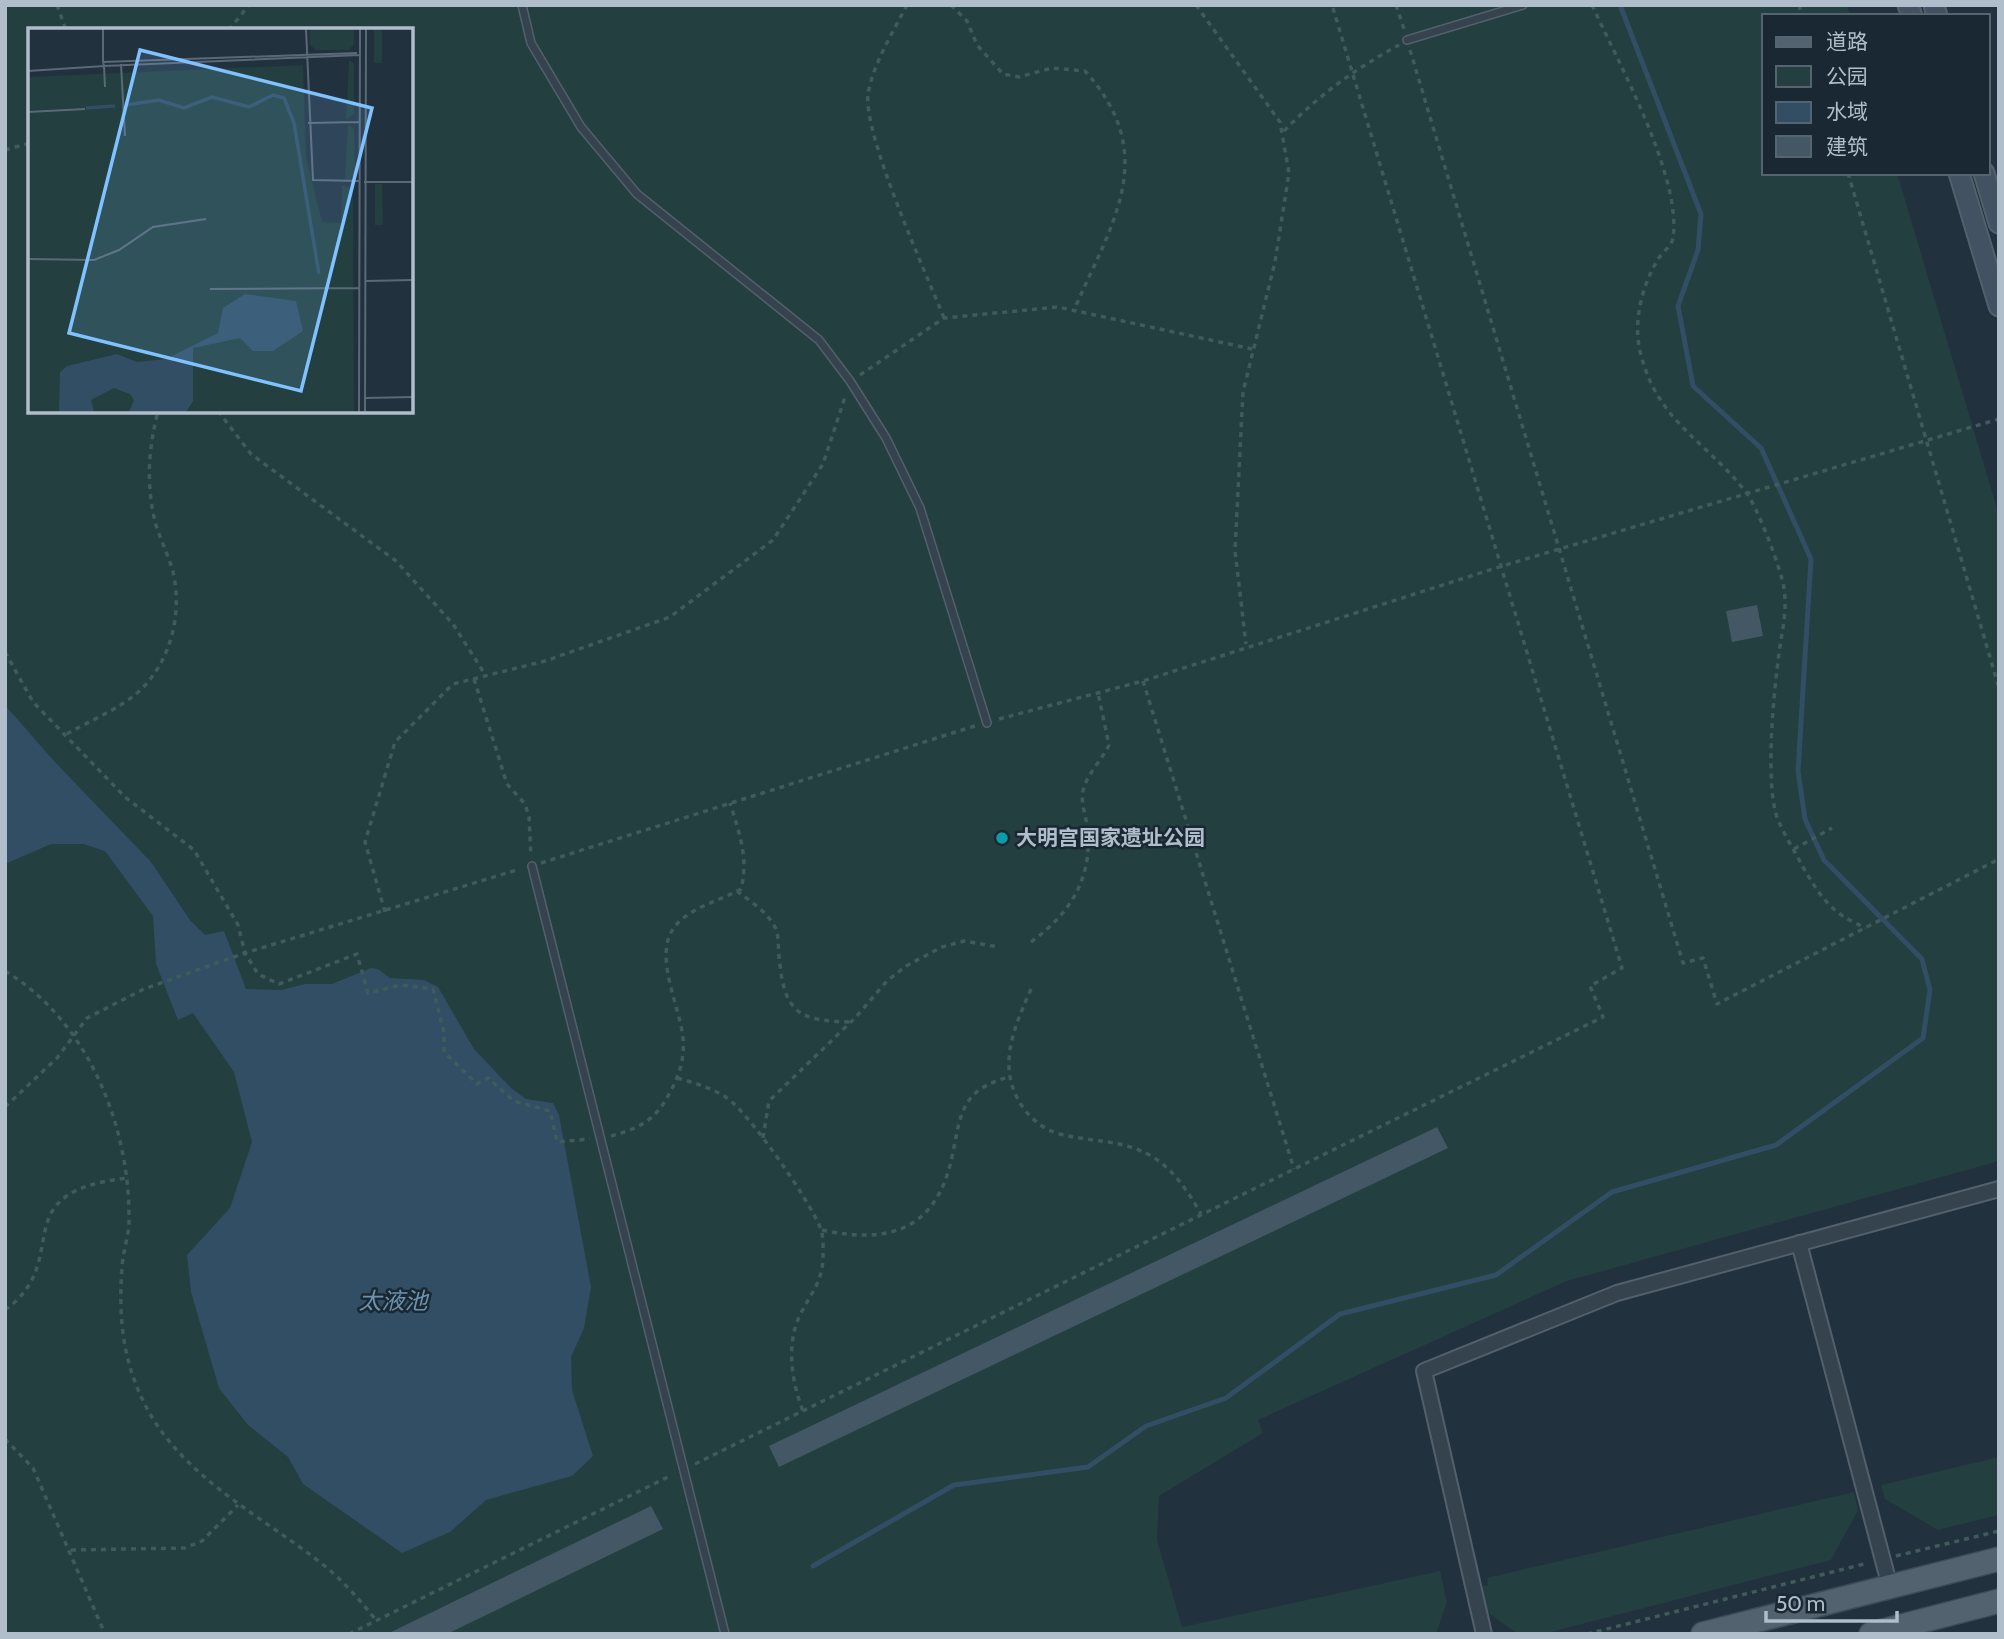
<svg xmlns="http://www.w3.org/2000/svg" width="2004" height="1639" viewBox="0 0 2004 1639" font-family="Cabin,'Noto Sans SC',sans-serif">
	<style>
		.green { fill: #233f3f; fill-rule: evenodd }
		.water { fill: #314e65 }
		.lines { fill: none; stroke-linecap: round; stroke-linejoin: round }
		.stream { stroke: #314e65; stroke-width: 5 }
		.building { fill: #445765 }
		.lane-casing { stroke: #53606c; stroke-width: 10 }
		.street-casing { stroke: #53606c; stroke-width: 18 }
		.secondary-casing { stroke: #53606c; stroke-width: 23 }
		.primary-casing { stroke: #3e4c57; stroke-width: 26 }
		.path { stroke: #415b5b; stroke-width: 3.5; stroke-dasharray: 5 5; stroke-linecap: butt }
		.lane { stroke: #35434e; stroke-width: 7 }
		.street { stroke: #35434e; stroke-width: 14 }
		.secondary { stroke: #425262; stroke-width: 19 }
		.primary { stroke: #52626e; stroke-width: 23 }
		.culture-dot { fill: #0f9aa8; stroke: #1a2833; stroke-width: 2.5 }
		.labels { text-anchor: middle; stroke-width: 5; stroke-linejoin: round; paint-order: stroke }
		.poi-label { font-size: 21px; font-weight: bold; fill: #b0bdca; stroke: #1a2833; text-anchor: start }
		.water-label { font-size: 23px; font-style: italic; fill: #6e93b0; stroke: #1a2833 }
		.inset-river { fill: none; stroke: #314e65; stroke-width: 3.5 }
		.inset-road { fill: none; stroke: #5a6976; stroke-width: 2 }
		.view { fill: #80c2ff; fill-opacity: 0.15; stroke: #80c2ff; stroke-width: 3.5 }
		.inset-edge { fill: none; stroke: #b0bdca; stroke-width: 3.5 }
	</style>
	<rect width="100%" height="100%" fill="#21313e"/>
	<path class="green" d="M 5,5 L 1847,5 L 1850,16 L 1764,16 L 1764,173 L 1897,173 L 1999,515 L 1999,1161 L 1567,1281 L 1258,1420 L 1263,1433 L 1159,1496 L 1157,1540 L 1182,1627 L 1440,1571 L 1447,1602 L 1436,1634 L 5,1634 ZM 30,30 L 411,30 L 411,411 L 30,411 Z
		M 1999,1457 L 1999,1515 L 1938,1530 L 1885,1499 L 1881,1485 Z
		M 1854,1492 L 1858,1510 L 1831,1560 L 1543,1634 L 1518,1634 L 1483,1609 L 1478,1587 L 1488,1585 L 1487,1578 Z"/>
	<path class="water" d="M 5,705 L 53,760 L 151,862 L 190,920 L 205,935 L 224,931 L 246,989 L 281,990 L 305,984 L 332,984 L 371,968 L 378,969 L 390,978 L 424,980 L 438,987 L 474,1049 L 511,1088 L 526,1099 L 553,1103 L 559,1115 L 591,1287 L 584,1328 L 571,1357 L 572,1390 L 593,1456 L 572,1476 L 486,1500 L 450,1532 L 402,1553 L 303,1484 L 288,1457 L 248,1425 L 219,1388 L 191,1292 L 187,1255 L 230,1208 L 252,1142 L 234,1072 L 193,1013 L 178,1020 L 156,964 L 153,916 L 105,851 L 83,844 L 51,844 L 5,864 Z"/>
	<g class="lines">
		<path class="stream" d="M 813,1566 L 954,1485 L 1088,1467 L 1146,1426 L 1226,1398 L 1340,1314 L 1496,1275 L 1612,1192 L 1776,1145 L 1923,1038 L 1930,990 L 1922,959 L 1824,860 L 1805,819 L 1798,771 L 1811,559 L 1761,448 L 1693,386 L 1678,306 L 1698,250 L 1701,214 L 1620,5"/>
	</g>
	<path class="building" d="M 1757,605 L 1763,636 L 1732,642 L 1726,611 Z
		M 1437,1127 L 1448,1148 L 779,1467 L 769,1446 Z
		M 651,1506 L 663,1529 L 447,1634 L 387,1634 Z"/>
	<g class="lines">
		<defs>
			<path id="lane" d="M 522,5 L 531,43 L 581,127 L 637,194 L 819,340 L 850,381 L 886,438 L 920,508 L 987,723
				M 1407,40 L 1523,5
				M 532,866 L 725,1634"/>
			<path id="street" d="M 1799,1243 L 1890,1587
				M 1484,1634 L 1424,1371 L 1617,1293 L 1999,1189"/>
			<path id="secondary" d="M 1908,5 L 1912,16
				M 1934,5 L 1937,16
				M 1959,173 L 1999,306
				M 1984,173 L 1999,223"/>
			<path id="primary" d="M 1703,1634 L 1999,1559
				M 1871,1634 L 1999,1601"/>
		</defs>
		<use href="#lane" class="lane-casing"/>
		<use href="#street" class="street-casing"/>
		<use href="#secondary" class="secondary-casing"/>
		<use href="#primary" class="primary-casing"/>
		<path class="path" d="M 57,5 L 66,30
			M 907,5 C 893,32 873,64 868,94 C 863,135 926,273 944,318
			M 951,5 L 967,21 L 977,45 L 1003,74 L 1019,77 L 1052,68 L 1085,71 C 1161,155 1112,223 1074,310
			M 1196,5 L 1280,122 L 1289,173 L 1275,262 L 1243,392 L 1235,551 L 1246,644
			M 1396,5 L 1404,29
			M 1592,5 C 1618,62 1682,177 1673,238 C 1672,245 1663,252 1658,259 C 1642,286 1632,323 1641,355 C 1658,422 1706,441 1745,491 C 1757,505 1782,571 1784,589 C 1788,614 1780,638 1778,662 C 1773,699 1765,788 1778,820 C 1785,836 1795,852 1803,867 C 1821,898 1832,914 1866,928
			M 1799,5 L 1802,16
			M 229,30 L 249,5
			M 1410,50 L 1683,963 L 1703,958 L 1717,1004 L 1999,859
			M 1284,131 C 1319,95 1355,69 1399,45
			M 5,150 L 30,143
			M 1848,173 L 1999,688
			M 860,375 L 944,318 L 1058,307 L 1252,349
			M 218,411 L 251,454 L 396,561 L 453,624 L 486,676
			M 5,652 L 33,702 L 125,797 L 194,850 L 238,925 L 245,953 L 258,974 L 279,984 L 357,954 L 368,993 L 401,985 L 433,989 L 444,1032 L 444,1052 L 477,1084 L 488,1078 L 514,1101 L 550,1111 L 557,1142 L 590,1139
			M 474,679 L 507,784 L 525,804 L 529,817 L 531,856
			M 1143,681 L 1294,1169
			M 999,719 L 1143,681 L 1502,566 L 1999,419
			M 67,734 C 89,721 117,710 136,694 C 170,665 183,615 173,572 C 168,553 158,536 154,517 C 146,480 149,447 158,411
			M 1794,849 L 1832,828
			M 541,863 L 978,725
			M 737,891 C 751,902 768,912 776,929 C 779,937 778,947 779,956 C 784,1011 796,1021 850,1022
			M 385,912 L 365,842 L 395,742 L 453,684 L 545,661 L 670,617 L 773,540 L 823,464 L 846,394
			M 1031,942 C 1068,915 1091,882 1088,834 C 1088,820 1080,805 1083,791 C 1086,775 1102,760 1109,745 L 1098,693
			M 5,971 C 88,1021 130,1126 129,1220 C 129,1236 123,1251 122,1267 C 119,1308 121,1348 137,1387 C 169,1469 251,1509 317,1560 C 340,1577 358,1598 376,1620
			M 1031,989 C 1014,1028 996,1067 1022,1106 C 1031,1119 1044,1130 1060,1134 C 1094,1143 1120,1138 1153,1157 C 1174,1170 1189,1193 1201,1214
			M 677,1078 C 695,1083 712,1088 727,1098 C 750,1114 809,1200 820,1227 C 824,1236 823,1249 823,1259 C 822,1283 809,1296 799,1317 C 786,1346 792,1383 803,1411
			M 5,1107 L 57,1058 L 87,1018 L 144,989 L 245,953 L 520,869
			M 611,1136 C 638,1129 656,1120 669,1094 C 679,1077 685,1058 683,1038 C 680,1007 654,958 673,929 C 687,908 720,901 741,889 C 749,858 739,832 730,803
			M 763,1138 L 769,1101 L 855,1018 L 887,981 L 906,966 L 942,947 L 964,941 L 999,947
			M 822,1230 C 889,1244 936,1231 952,1157 C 961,1114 960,1090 1009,1077
			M 5,1310 C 76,1259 0,1192 128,1178
			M 5,1439 L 33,1468 L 105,1634
			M 695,1464 L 1603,1017 L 1590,986 L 1622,968 L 1332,5
			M 71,1550 L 185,1548 L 202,1541 L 238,1505
			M 1896,1556 L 1999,1531
			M 349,1634 L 672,1475
			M 1587,1634 L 1868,1563"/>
		<use href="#lane" class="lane"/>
		<use href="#street" class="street"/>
		<use href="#secondary" class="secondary"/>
		<use href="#primary" class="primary"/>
	</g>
	<circle class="culture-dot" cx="1002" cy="838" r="7"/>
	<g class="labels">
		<g class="poi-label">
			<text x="1016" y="845">大明宫国家遗址公园</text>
		</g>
		<g class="water-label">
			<text x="393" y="1309">太液池</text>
		</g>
	</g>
	<g transform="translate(28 28)">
		<rect width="385" height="385" fill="#21313e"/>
		<path d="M 282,1 L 326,1 L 326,16 L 321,22 L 288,22 L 282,17 ZM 346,1 L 354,1 L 354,35 L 346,35 ZM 321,32 L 326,36 L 326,85 L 318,92 ZM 275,37 L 278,129 L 294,194 L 313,195 L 314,157 L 325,161 L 326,384 L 0,384 L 0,49 ZM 320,96 L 326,101 L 327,148 L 321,152 L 317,151 ZM 347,156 L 354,156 L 355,197 L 347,197 Z" fill="#233f3f"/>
		<path d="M 217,266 L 268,273 L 275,303 L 245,323 L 225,323 L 212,310 L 165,320 L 165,373 L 158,384 L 101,384 L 106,372 L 102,366 L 86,360 L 63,372 L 66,384 L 31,384 L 32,344 L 39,338 L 89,326 L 109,334 L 138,331 L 190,305 L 195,280 Z" fill="#314e65"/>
		<path class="inset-river" d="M 98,77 L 131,72 L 156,80 L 184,69 L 221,79 L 245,67 L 256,70 L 266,95 L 291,246M 58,80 L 87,78"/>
		<path class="inset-road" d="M 75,1 L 75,34M 278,1 L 285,152 L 332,153M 75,34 L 76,38 L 331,27M 75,34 L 329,25M 93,36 L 97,108M 0,43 L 76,38 L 77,59M 0,84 L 57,81M 280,95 L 331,94M 336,154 L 385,154M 0,231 L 66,232 L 91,222 L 125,199 L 178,191M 338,253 L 385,252M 182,261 L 331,260M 337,370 L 385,369M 331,384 L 332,1M 337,384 L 338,1"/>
		<path class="view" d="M 112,22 L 344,80 L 273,363 L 41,305 Z"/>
		<rect width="385" height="385" class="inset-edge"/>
	</g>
	<rect width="2004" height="1639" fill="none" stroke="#b0bdca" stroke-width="14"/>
	<rect x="1762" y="14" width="228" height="161" fill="#1a2833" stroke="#56646f" stroke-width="2"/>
	<rect x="1776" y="37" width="35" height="10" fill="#52626e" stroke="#56646f" stroke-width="2"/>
	<text x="1826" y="49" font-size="21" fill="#b0bdca">道路</text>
	<rect x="1776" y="66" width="35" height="21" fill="#233f3f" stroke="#56646f" stroke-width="2"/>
	<text x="1826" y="84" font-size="21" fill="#b0bdca">公园</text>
	<rect x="1776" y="102" width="35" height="21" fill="#314e65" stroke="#56646f" stroke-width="2"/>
	<text x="1826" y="119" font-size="21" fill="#b0bdca">水域</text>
	<rect x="1776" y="136" width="35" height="21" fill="#445765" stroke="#56646f" stroke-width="2"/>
	<text x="1826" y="154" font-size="21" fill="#b0bdca">建筑</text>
	<path d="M1766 1611v10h131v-10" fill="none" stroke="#b0bdca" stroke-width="3.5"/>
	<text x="1776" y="1611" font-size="21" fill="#b0bdca" stroke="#1a2833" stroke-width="5" paint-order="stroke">50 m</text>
</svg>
